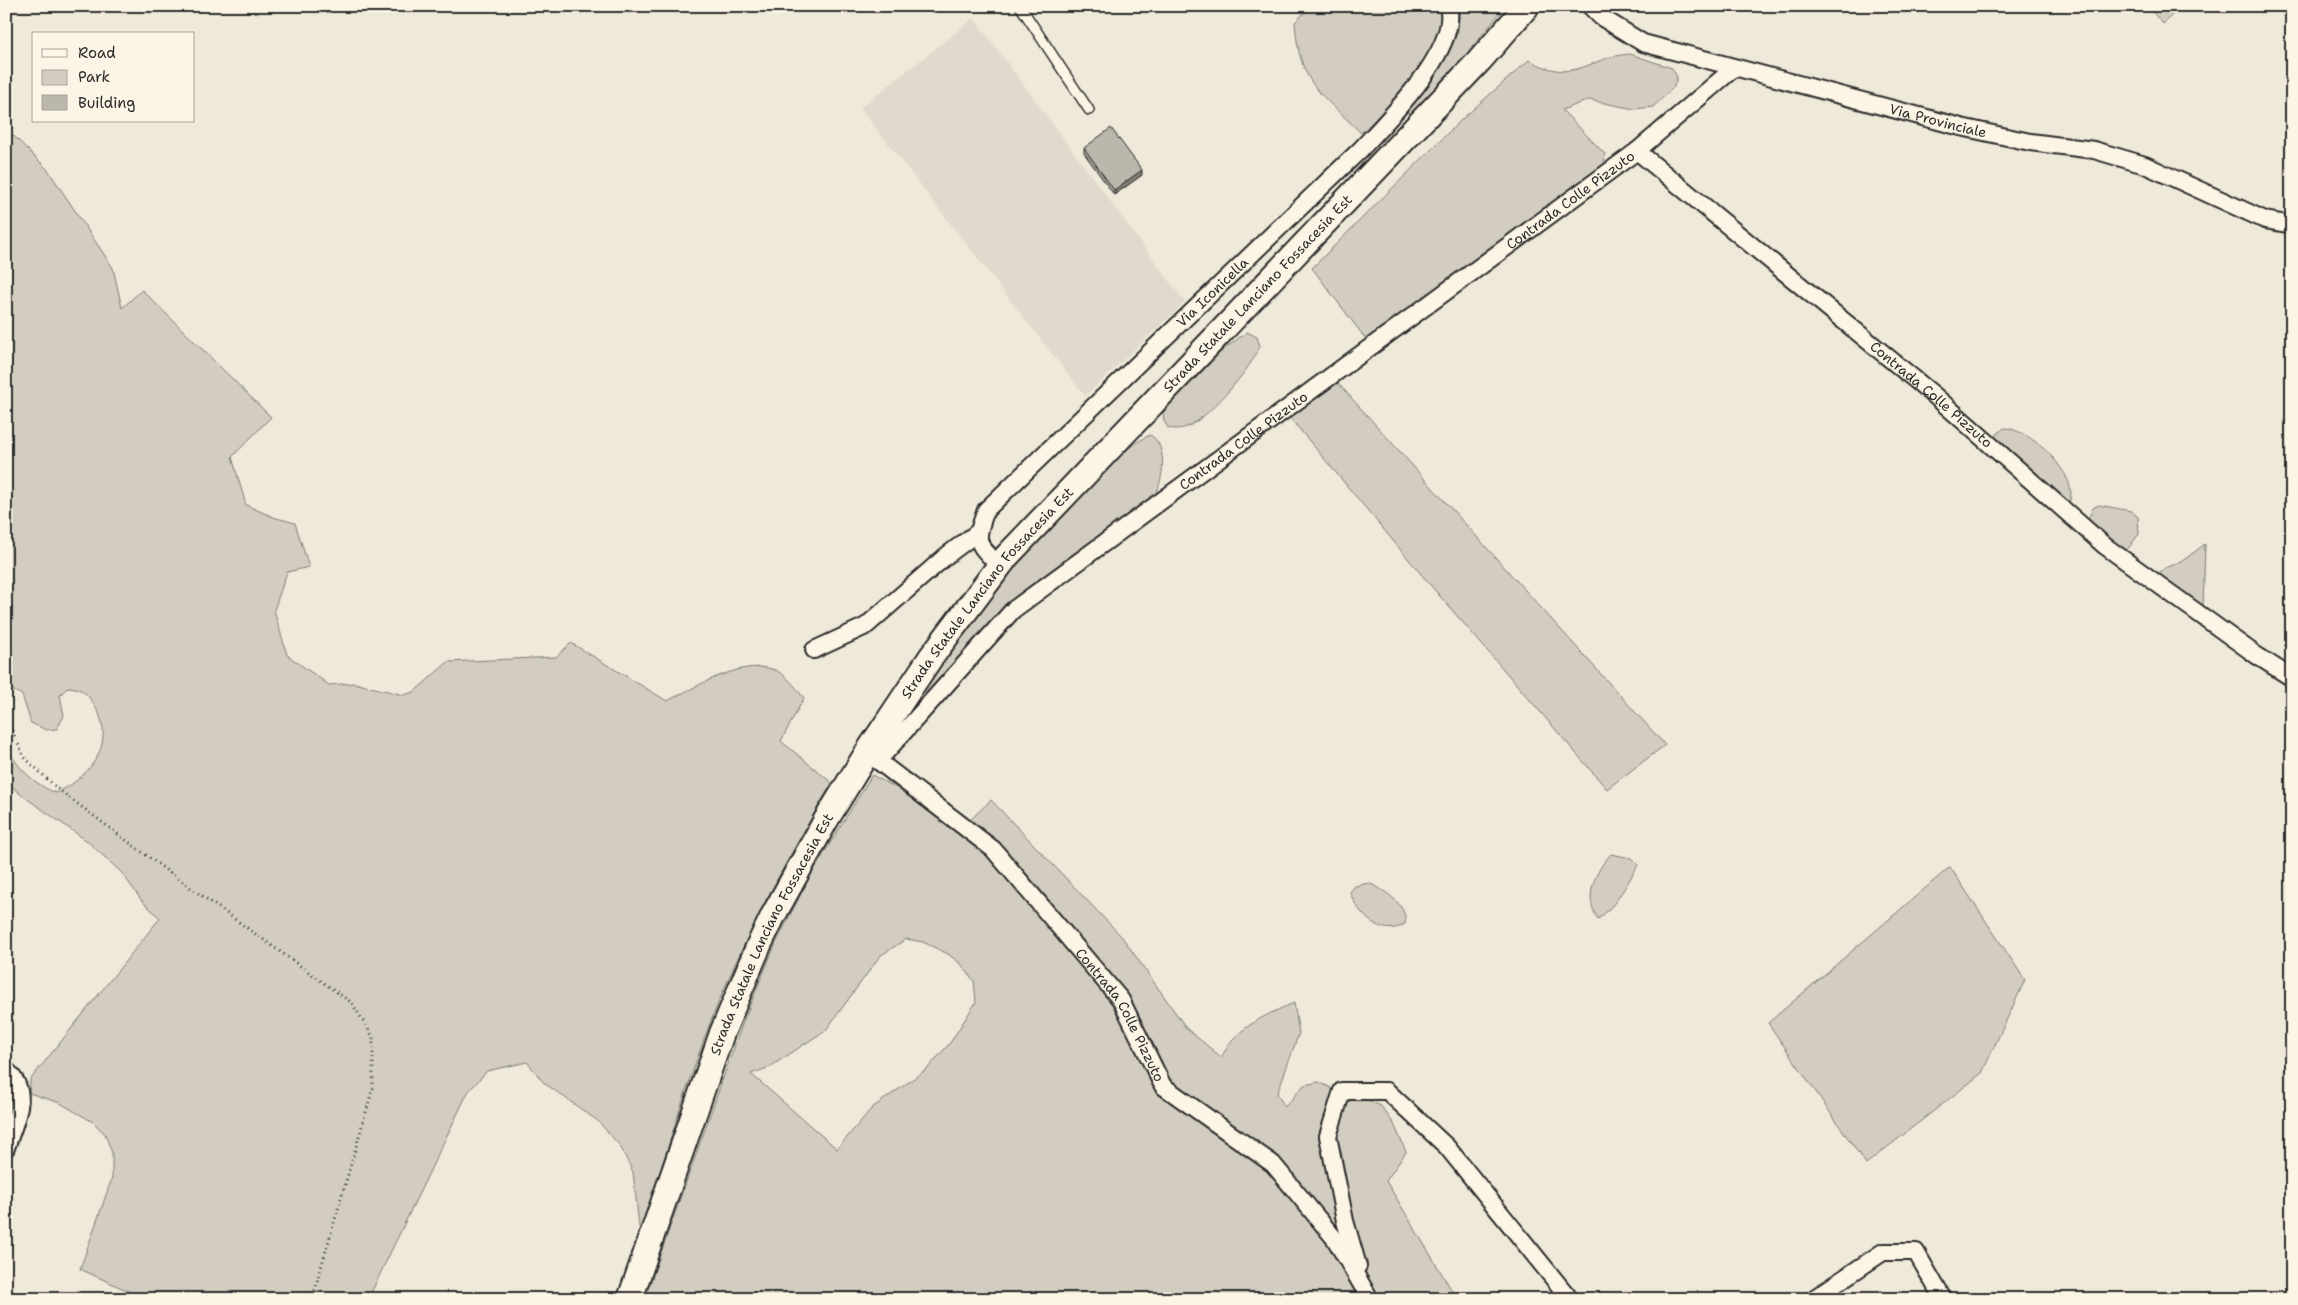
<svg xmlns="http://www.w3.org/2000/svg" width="2298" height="1305" viewBox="0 0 2298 1305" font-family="'Shantell Sans',sans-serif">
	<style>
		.built { fill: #e0dacc }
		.green { fill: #d2cdc0; stroke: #7e7c76; fill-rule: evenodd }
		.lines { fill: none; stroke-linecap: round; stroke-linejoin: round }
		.lane-casing { stroke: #2b2b2b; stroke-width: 12 }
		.street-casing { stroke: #2b2b2b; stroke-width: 20 }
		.secondary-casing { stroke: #2b2b2b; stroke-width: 28 }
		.path { stroke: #2b2b2b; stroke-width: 3; stroke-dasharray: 1 4; stroke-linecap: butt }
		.lane { stroke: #fcf5e5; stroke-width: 9 }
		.street { stroke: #fcf5e5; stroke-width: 16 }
		.secondary { stroke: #fcf5e5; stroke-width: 24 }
		.wall { fill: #a29d94; stroke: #2b2b2b }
		.shaded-wall { fill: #848078; stroke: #2b2b2b }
		.building { fill: #bcb7ac; stroke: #2b2b2b }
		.labels { text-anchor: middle; stroke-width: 4; stroke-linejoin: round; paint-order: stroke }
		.street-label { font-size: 14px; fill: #2b2b2b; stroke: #fcf5e5 }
	</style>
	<rect width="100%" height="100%" fill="#efe9da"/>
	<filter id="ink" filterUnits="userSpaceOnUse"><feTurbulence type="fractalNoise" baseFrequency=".02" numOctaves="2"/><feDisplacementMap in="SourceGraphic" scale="10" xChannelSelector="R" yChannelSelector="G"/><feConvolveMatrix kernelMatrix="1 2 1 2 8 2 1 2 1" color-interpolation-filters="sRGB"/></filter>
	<g filter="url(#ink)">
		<path class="built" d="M 974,18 L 1185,302 L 1085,396 L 860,108 Z"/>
		<path class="green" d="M 1321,6 L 1442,6 C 1442,14 1442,22 1440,29 C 1429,72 1391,103 1361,133 C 1320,92 1299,85 1295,22 L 1307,10 Z
			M 1460,6 L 1506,6 L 1411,121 L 1407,104 L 1450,50 L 1458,31 Z
			M 2147,6 L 2175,6 C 2174,14 2169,19 2163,24 Z
			M 1630,54 L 1672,68 L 1677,77 L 1674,87 L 1653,107 L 1634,109 L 1589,100 L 1562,110 L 1605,154 L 1604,165 L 1591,180 L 1368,342 L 1312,268 L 1461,120 L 1529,60 C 1577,86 1586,57 1630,54 Z
			M 6,128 L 48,170 L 113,268 L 122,308 L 142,290 L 271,417 L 232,457 L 246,505 L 273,517 L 295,523 L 309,567 L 287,572 L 274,610 L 287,655 L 329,685 L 354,683 L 404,695 L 414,692 L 448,662 L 556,657 L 571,643 L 667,701 C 696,687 739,660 772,669 C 785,672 796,688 804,698 L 781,741 L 832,783 C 786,860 743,939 710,1023 C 684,1092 663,1164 640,1235 L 633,1172 L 620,1146 L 598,1121 L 544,1083 L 527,1062 L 487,1071 L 468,1092 L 368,1299 L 146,1299 L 80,1269 L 112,1178 L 112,1153 L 105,1134 L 93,1122 L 60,1103 L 29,1093 L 30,1080 L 160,918 L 142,901 L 122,873 L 87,841 L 19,793 L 6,781 L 6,742 C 13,765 35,785 56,793 C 91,777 118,741 94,705 C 87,693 82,688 68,687 L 60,695 L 64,716 L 57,729 L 46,730 L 31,723 L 22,695 L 6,687 Z
			M 1247,332 L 1257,337 L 1260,346 C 1252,367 1214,411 1194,423 C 1186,429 1177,430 1168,428 L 1164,421 L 1163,413 L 1170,405 L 1224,349 Z
			M 1336,381 L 1665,745 L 1607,789 L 1426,580 L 1290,418 Z
			M 2004,428 C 2031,428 2086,481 2067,506 L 1991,440 Z
			M 1150,435 C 1167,444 1164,475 1157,491 C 1155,495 1150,500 1147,504 L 919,703 L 914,697 C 970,618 1028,539 1100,474 C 1116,460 1130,444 1150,435 Z
			M 2099,505 L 2131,511 L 2138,517 L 2139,534 L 2123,555 L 2086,524 L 2093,508 Z
			M 2205,544 L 2203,610 L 2152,578 L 2165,568 L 2181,562 Z
			M 872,775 L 895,787 L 953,825 L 969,821 L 991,800 L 1122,937 L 1187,1029 L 1221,1057 C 1225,1052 1228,1045 1232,1040 C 1249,1022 1272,1012 1294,1003 L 1299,1033 L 1277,1094 L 1285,1107 L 1304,1085 L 1319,1082 L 1345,1095 L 1363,1098 L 1381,1106 L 1394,1124 L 1406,1152 L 1386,1181 L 1457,1299 L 654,1299 L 646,1295 L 743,1022 L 776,943 L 809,878 ZM 906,939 L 923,942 L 948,954 L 961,964 L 974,981 L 976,1002 L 950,1043 L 927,1069 L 872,1108 L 837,1149 L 751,1074 L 770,1067 L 826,1030 L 880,956 Z
			M 1611,854 L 1631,858 L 1638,865 C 1626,885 1617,905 1598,919 C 1583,898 1595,871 1611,854 Z
			M 1950,867 L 2025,980 L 1982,1073 L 1866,1164 L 1768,1023 Z
			M 1368,883 C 1382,888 1409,905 1405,924 C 1382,939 1357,914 1350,892 L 1355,886 Z"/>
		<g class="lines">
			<defs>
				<path id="lane" d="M 1020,6 L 1089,110"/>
				<g id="street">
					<path id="s1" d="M 1590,6 L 1601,17 L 1643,43 L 1961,127 L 2030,142 L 2094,150 L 2145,165 L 2265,220 L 2292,225"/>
					<path id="s2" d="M 1637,151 L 1935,396 L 2105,546 L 2256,655 L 2292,678"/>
					<path id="s3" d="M 1000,566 C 976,543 974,542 986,510 L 1361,149 C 1388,119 1460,49 1448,6"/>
					<path d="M 814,650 L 866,626 L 946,556 L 978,532"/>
					<path id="s4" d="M 867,753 L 878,761 L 1013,610 L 1637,151 L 1734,68"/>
					<path id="s5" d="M 878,761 L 993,849 L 1121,1000 L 1163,1086 L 1273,1164 L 1335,1239 L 1370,1299"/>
					<path d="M 6,1070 C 32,1093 15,1119 6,1148"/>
					<path d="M 1358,1266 L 1345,1221 L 1328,1136 L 1342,1091 L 1387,1091 L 1447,1147 L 1570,1299"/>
					<path d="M 1813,1299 L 1883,1252 L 1916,1252 L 1943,1299"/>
				</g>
				<g id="secondary">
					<path id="s6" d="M 630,1299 L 722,1033 L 759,945 L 774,914 L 826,820 L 867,753 L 931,657 L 1007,556 L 1480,60 L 1527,6"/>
				</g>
			</defs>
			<use href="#lane" class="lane-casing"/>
			<use href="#street" class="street-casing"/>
			<use href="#secondary" class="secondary-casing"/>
			<path class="path" d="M 6,717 L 24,757 L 59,790 L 166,870 L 352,1003 L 373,1037 L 373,1088 L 312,1299"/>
			<use href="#lane" class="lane"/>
			<use href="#street" class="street"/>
			<use href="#secondary" class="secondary"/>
		</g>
		<path class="wall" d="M 1084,148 L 1142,175 L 1114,195 L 1084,153 Z"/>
		<path class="shaded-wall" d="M 1142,170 L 1142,175 L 1114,195 L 1114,190 Z"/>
		<path class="building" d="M 1111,128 L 1142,170 L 1114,190 L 1084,148 Z"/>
	</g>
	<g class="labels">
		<g class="street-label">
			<text dy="5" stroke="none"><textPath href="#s1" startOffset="370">Via Provinciale</textPath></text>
			<text dy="5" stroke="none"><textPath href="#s4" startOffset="908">Contrada Colle Pizzuto</textPath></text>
			<text dy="5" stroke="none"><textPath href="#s3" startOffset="379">Via Iconicella</textPath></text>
			<text dy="5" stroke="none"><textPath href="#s6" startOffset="1202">Strada Statale Lanciano Fossacesia Est</textPath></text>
			<text dy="5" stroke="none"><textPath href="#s2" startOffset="382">Contrada Colle Pizzuto</textPath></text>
			<text dy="5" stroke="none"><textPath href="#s4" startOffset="502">Contrada Colle Pizzuto</textPath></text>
			<text dy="5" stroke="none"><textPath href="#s6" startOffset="798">Strada Statale Lanciano Fossacesia Est</textPath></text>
			<text dy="5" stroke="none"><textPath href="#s6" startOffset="392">Strada Statale Lanciano Fossacesia Est</textPath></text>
			<text dy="5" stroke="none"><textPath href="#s5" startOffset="355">Contrada Colle Pizzuto</textPath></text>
		</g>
	</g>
	<rect width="2298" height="1305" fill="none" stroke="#fcf5e5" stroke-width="25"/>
	<rect x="12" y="12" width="2273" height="1280" fill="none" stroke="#2b2b2b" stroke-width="2" filter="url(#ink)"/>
	<rect x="32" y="32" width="162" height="90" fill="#fcf5e5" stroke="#a8a49b"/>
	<rect x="42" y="49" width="25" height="8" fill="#fcf5e5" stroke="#a8a49b"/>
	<text x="78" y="58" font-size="15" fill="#2b2b2b">Road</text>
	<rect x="42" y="70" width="25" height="15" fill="#d2cdc0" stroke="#a8a49b"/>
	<text x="78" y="82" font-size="15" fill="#2b2b2b">Park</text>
	<rect x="42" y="95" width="25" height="15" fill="#bcb7ac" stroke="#a8a49b"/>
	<text x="78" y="108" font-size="15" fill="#2b2b2b">Building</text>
</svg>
